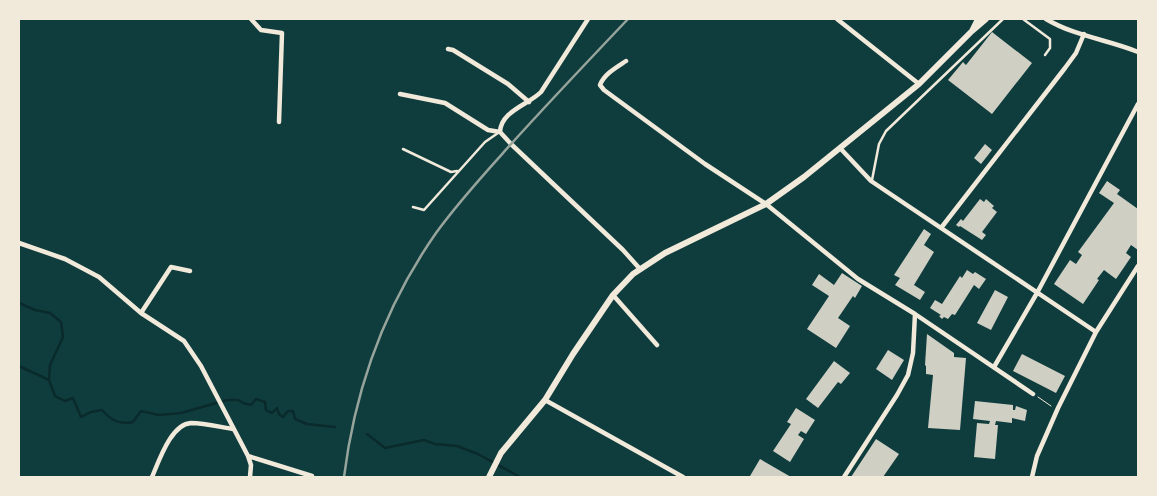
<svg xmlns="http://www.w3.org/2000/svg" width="1157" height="496" viewBox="0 0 1157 496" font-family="Raleway,sans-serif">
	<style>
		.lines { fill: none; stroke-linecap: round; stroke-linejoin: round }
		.stream { stroke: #0a2a2b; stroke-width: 2.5 }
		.building { fill: #cfcfc3 }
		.path { stroke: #f1e9da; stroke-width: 1 }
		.service { stroke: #f1e9da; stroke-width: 2.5 }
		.minor { stroke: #f1e9da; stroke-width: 4.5 }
		.secondary { stroke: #f1e9da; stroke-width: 6 }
		.rail { stroke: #97a49c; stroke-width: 2.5 }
	</style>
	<rect width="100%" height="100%" fill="#0f3d3e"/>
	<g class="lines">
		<path class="stream" d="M 19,303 L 35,310 L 50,313 L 61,322 L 63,337 L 50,365 L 49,380 L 55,396 L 65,401 L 73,398 L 81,417 L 91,412 L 102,410 C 111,420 119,425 133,422 L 141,411 L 159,415 L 181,413 L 227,400 L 238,400 L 243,403 L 251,405 L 256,399 L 265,402 L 266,410 L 272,413 L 277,408 L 279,414 L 283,417 L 288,411 L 293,411 L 295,419 L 307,424 L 335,427
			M 19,366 L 49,380
			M 367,434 L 385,448 L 424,440 L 435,444 L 457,446 L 478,454 L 520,477"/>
	</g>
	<path class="building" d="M 992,32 L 1032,63 L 992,114 L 948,80 L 963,62 L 966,65 Z
		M 985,144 L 992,150 L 981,164 L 974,158 Z
		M 1107,181 L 1120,190 L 1117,194 L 1138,209 L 1138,250 L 1131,245 L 1126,253 L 1131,257 L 1116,279 L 1104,270 L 1097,279 L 1099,280 L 1083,304 L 1054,284 L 1070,260 L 1076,264 L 1082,255 L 1078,252 L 1114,203 L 1099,193 Z
		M 980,199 L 984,202 L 986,199 L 994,206 L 992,208 L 997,212 L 982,232 L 986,235 L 982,240 L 960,226 L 959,227 L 956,225 L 961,219 L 963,221 Z
		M 924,229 L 931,234 L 924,245 L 934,252 L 914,285 L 925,292 L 920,300 L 895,285 L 900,278 L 894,275 Z
		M 967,270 L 973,274 L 975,272 L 986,279 L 979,289 L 974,285 L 955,315 L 952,314 L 948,319 L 944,317 L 942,319 L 939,316 L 941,315 L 930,308 L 935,300 L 942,304 L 960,276 L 962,278 Z
		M 842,273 L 862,286 L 855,298 L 853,296 L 838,318 L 850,326 L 836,348 L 807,329 L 829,296 L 812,285 L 819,274 L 834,285 Z
		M 995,290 L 1008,297 L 991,330 L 977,323 Z
		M 927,334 L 954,353 L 954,357 L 966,358 L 960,430 L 928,428 L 933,375 L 926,374 L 926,366 L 925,365 Z
		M 888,350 L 904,360 L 892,380 L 876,369 Z
		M 1022,354 L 1065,376 L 1056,393 L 1013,371 Z
		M 834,361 L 850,373 L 841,384 L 838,382 L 818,408 L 806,399 Z
		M 975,401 L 1013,405 L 1013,410 L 1015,410 L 1016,406 L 1027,410 L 1025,421 L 1012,418 L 1012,423 L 996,421 L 995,425 L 998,425 L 995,459 L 974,457 L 977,423 L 989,424 L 990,421 L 973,419 Z
		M 796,408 L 815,420 L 806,434 L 801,431 L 798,435 L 804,439 L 790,462 L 773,451 L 791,424 L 787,422 Z
		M 876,439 L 899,454 L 883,477 L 851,477 Z
		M 760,459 L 791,477 L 750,476 Z"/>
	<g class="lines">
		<path class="path" d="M 1038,397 L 1051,406"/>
		<path class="service" d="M 1023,19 L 1050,39 L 1050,48 L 1045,55
			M 403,149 L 451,172 L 457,171
			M 872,180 L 879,144 L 886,131 L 1003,19
			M 413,207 L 424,210 L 485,142 L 498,133"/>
		<path class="minor" d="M 251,19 L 261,30 L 282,33 L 279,122
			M 588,19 L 541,92 C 528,105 501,111 500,132 L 511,144 L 623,250 L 640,269
			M 837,19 L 919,84
			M 1046,19 C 1074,36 1109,40 1138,52
			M 448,49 L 453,50 L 508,84 L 529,102
			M 626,61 C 617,67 604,74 600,85 L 604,90 L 705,164 L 766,204 L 858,279 L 915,314 L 1033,394
			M 400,94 L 445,103 L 488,130 L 500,132
			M 840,148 L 871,181 L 1096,332
			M 941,228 L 1065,68 L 1076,53 L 1084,34
			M 19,243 L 65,259 L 99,277 L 141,313 L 184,341 L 201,366 L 248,456 L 251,465 L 250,477
			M 613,295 L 657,345
			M 141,313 L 171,267 L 190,271
			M 994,367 L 1037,293 L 1138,104
			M 545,400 L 683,477
			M 248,456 L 312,476
			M 152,477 C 159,461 171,424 191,423 C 205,423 220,427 233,429
			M 844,477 L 897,395 L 908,375 L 913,353 L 915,314
			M 1032,477 L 1037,456 L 1058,408 L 1096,332 L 1138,266"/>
		<path class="secondary" d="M 972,31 L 978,19
			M 489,477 L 501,453 L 545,400 L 573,354 L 613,295 L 633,274 L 665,253 L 766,204 L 804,177 L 919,84 L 972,31 L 986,19"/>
		<path class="rail" d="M 344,477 C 355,389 385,306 436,233 C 459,201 486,172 512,143 C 550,101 589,60 628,19"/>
	</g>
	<rect width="1157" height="496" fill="none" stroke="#f1e9da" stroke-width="40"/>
</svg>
